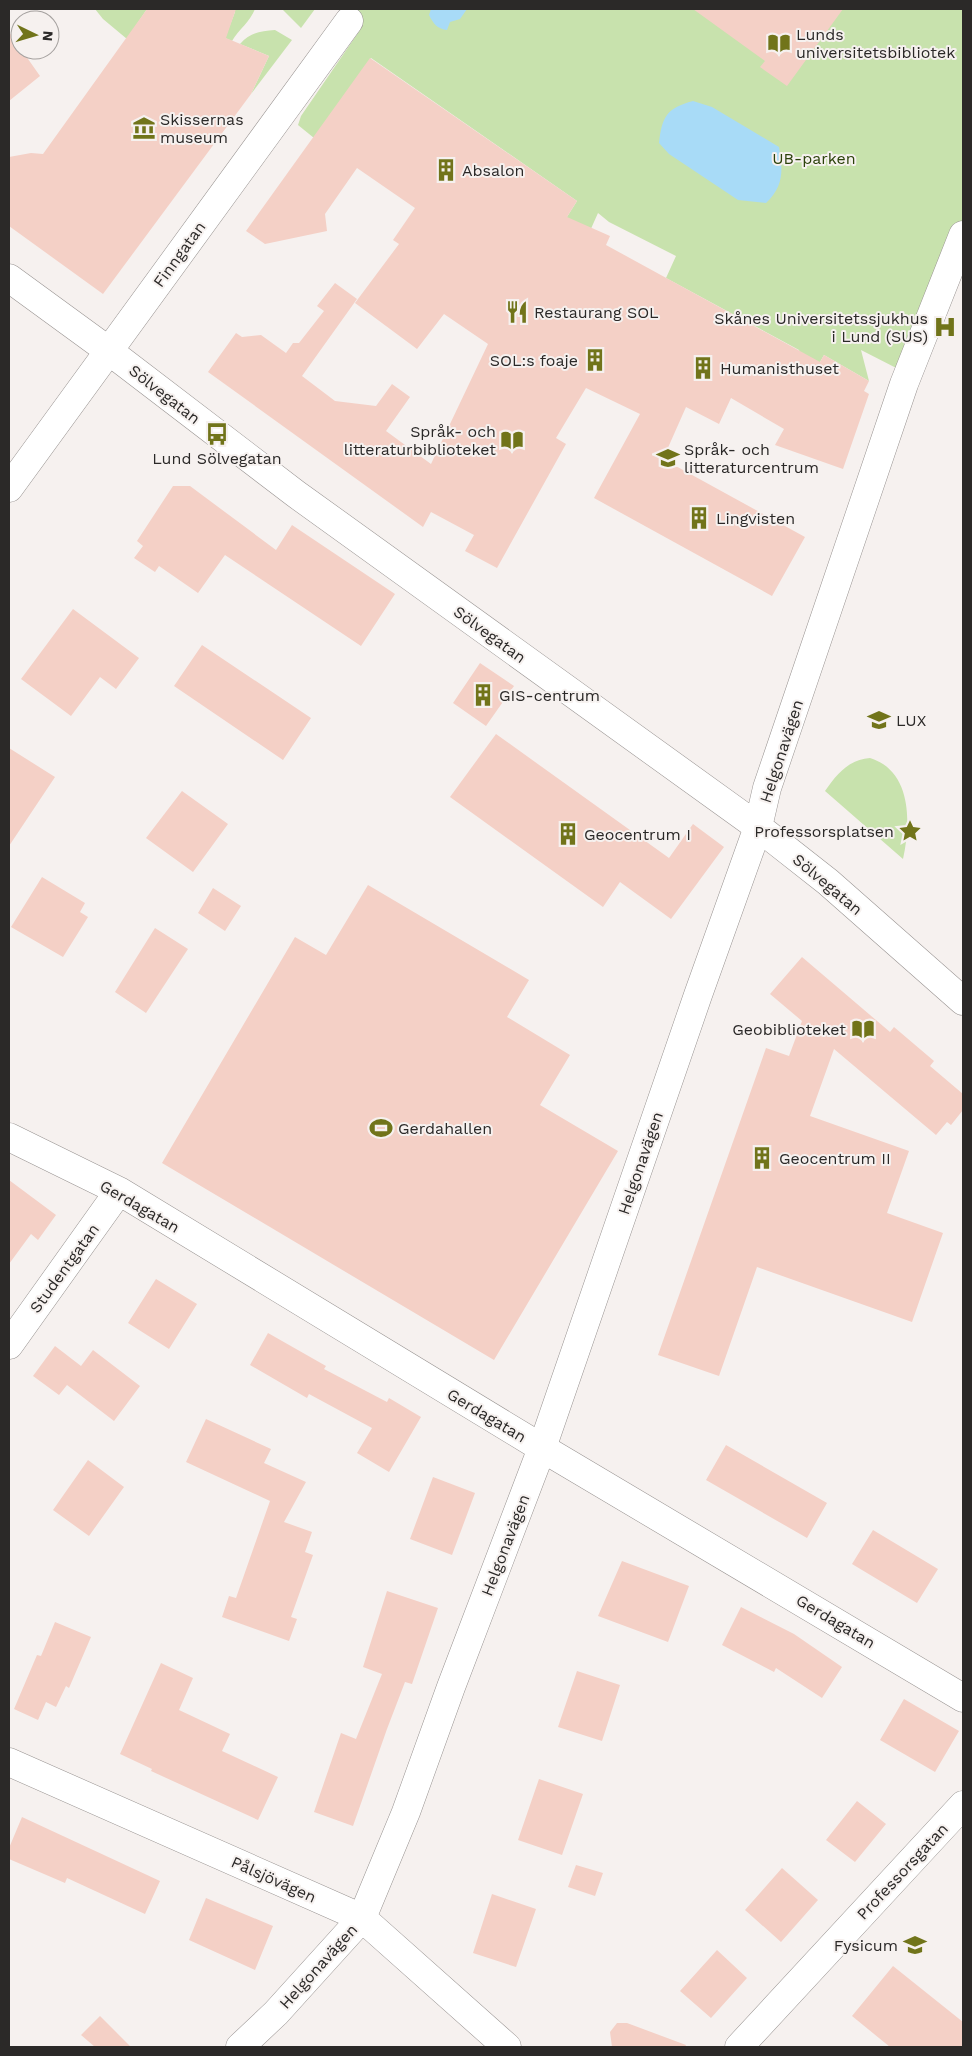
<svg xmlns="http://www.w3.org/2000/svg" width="972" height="2056" viewBox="0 0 972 2056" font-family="'Work Sans',sans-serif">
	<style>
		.green { fill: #c8e2ad }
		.water { fill: #a8dbf7 }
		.building { fill: #f4d0c6 }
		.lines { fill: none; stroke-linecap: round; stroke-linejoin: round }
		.minor-casing { stroke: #989391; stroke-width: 29 }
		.minor { stroke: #fff; stroke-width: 28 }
		.labels { text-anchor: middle; stroke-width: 4; stroke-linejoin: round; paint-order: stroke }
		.poi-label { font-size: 16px; fill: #2b2928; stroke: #f6f1ef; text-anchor: start }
		.park-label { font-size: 16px; fill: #2c420b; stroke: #f6f1ef }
		.street-label { font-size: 16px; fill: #2b2928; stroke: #f6f1ef }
	</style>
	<rect width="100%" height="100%" fill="#f6f1ef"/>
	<path class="green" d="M 95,9 L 147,9 L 127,39 L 103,19 Z
		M 225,9 L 255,9 C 250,22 239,29 232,41 L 225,38 L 235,12 Z
		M 282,9 L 315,9 L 301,28 Z
		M 358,9 L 963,9 L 963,235 L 908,374 L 861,350 L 869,381 L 824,355 L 808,383 L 799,350 L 666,278 L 676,256 L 609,222 L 598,213 L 569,278 L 560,228 L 577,201 L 371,58 L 314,138 L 298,125 L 301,116 L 360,30 L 349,21 Z
		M 275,30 L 292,40 L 251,94 L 269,56 L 240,44 C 250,33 260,31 275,30 Z
		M 870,758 C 912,771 911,823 903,859 L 825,791 C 837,774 848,760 870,758 Z"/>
	<path class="water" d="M 431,9 L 467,9 L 460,19 L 450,22 L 447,30 C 437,29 433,23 429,15 Z
		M 693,101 L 712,107 L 779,147 C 783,170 784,186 766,203 L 738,200 L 669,154 L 659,143 C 662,116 667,108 693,101 Z"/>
	<path class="building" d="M 147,9 L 236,9 L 226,38 L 269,56 L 251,94 L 103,294 L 9,226 L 9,157 L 31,153 L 43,154 Z
		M 693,9 L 843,9 L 787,86 L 760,67 L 765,61 Z
		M 9,32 L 40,76 L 9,101 Z
		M 370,58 L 577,201 L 567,217 L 610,236 L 606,245 L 820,362 L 824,355 L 869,381 L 864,391 L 869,394 L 843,469 L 775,445 L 784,429 L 731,398 L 719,424 L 686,407 L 663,459 L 805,537 L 772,596 L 594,498 L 640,414 L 586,388 L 556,438 L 566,444 L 497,568 L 465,551 L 474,535 L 431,512 L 423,527 L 208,372 L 236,333 L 242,337 L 261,335 L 286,353 L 293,343 L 299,343 L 324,311 L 317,306 L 335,283 L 357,299 L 302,376 L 335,401 L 376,406 L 392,384 L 410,397 L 386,431 L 431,464 L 488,344 L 444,314 L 417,349 L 355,303 L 399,244 L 393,240 L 415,208 L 357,168 L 325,214 L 327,231 L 265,244 L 246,231 Z
		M 173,486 L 190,486 L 276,550 L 292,525 L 395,594 L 361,646 L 225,555 L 198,593 L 159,566 L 155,572 L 134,558 L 143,546 L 137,541 Z
		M 73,609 L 139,658 L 116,689 L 100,677 L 71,716 L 21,679 Z
		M 202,645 L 311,718 L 283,760 L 174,686 Z
		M 480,663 L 514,686 L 486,726 L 453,703 Z
		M 496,734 L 669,858 L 693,824 L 724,847 L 671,919 L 620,882 L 603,907 L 450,797 Z
		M 9,748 L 55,777 L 9,846 Z
		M 182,791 L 228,824 L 193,872 L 146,838 Z
		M 42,877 L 85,903 L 80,912 L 88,917 L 63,957 L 11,927 Z
		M 368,885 L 529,980 L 507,1017 L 570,1055 L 540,1105 L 618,1151 L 494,1360 L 162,1163 L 295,937 L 326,955 Z
		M 213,888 L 241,906 L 225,931 L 198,913 Z
		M 155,928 L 188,949 L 146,1013 L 115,992 Z
		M 802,957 L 890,1032 L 894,1027 L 934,1061 L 930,1066 L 963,1094 L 963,1110 L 951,1125 L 947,1122 L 936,1135 L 834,1049 L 810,1116 L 909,1151 L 887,1213 L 943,1233 L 912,1322 L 757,1267 L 719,1376 L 658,1355 L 766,1048 L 789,1056 L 802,1021 L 770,994 Z
		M 9,1180 L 56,1215 L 38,1240 L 31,1234 L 9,1264 Z
		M 156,1279 L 197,1304 L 169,1349 L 128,1323 Z
		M 268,1333 L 326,1366 L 324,1369 L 387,1402 L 389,1398 L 421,1417 L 389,1472 L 357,1453 L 372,1428 L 309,1394 L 307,1398 L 250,1365 Z
		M 55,1346 L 81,1366 L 93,1350 L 140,1386 L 114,1421 L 67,1385 L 59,1395 L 33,1376 Z
		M 206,1419 L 271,1449 L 264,1463 L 306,1482 L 284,1522 L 312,1532 L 305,1552 L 313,1555 L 291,1617 L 297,1619 L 289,1641 L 222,1617 L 229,1596 L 236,1598 L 270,1501 L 186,1462 Z
		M 726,1445 L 827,1503 L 807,1538 L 706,1480 Z
		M 88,1460 L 124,1487 L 89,1536 L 53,1510 Z
		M 433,1477 L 475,1493 L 452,1555 L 410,1539 Z
		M 873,1530 L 938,1569 L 917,1603 L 852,1564 Z
		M 622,1561 L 689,1586 L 668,1642 L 598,1616 Z
		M 387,1591 L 438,1608 L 412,1684 L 405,1682 L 387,1729 L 353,1826 L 314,1812 L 341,1733 L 356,1739 L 382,1674 L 363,1667 Z
		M 741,1607 L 794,1634 L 842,1667 L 822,1698 L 776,1668 L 774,1672 L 722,1645 Z
		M 55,1622 L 91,1637 L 69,1688 L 66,1686 L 56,1707 L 46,1702 L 38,1720 L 14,1709 L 37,1655 L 41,1656 Z
		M 161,1663 L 193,1678 L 179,1710 L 230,1734 L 222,1751 L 278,1777 L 258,1820 L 151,1771 L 152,1769 L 120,1754 Z
		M 577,1671 L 620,1685 L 602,1741 L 558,1727 Z
		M 904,1699 L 959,1731 L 935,1772 L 880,1740 Z
		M 539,1779 L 583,1794 L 562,1855 L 518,1840 Z
		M 857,1801 L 886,1824 L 855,1862 L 826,1840 Z
		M 22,1817 L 160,1881 L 145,1914 L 67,1878 L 65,1883 L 9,1859 L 9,1848 Z
		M 576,1865 L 603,1873 L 595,1896 L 568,1887 Z
		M 782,1868 L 818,1900 L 781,1942 L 745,1910 Z
		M 492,1894 L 536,1909 L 516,1967 L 473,1953 Z
		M 206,1898 L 273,1926 L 255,1970 L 189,1940 Z
		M 717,1950 L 747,1978 L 711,2018 L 680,1991 Z
		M 893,1966 L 963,2022 L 963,2047 L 890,2047 L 852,2016 Z
		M 100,2016 L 131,2047 L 95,2047 L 81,2035 Z
		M 617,2023 L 627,2023 L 686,2045 L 685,2047 L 612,2047 L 610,2032 Z"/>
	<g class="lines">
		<defs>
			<path id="minor" d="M 9,278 L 109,351 L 296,494 L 758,827 L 828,882 L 963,1001
				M 9,488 L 349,21
				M 9,1137 L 119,1191 L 542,1448 L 963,1698
				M 9,1345 L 119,1191
				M 9,1762 L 362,1918 L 507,2047
				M 240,2047 L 276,2013 L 362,1918 L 406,1812 L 451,1687 L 542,1448 L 698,995 L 758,827 L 767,788 L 904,384 L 963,235
				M 739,2047 L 963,1805"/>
		</defs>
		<use href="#minor" class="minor-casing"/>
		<use href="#minor" class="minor"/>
	</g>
	<defs>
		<symbol id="library-bare" viewBox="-9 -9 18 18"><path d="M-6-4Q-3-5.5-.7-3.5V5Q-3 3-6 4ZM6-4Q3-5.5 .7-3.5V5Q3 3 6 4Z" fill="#71741a" stroke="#f6f1ef" stroke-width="2.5" paint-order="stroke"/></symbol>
		<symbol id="museum-bare" viewBox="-9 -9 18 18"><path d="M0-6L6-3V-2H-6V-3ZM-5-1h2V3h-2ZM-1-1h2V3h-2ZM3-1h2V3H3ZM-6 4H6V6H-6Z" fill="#71741a" stroke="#f6f1ef" stroke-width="2.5" paint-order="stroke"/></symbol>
		<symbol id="building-bare" viewBox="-9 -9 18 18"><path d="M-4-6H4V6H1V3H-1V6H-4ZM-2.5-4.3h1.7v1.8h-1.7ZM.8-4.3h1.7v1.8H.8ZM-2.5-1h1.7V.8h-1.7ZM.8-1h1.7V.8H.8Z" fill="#71741a" stroke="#f6f1ef" stroke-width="2.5" paint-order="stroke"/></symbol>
		<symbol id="restaurant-bare" viewBox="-9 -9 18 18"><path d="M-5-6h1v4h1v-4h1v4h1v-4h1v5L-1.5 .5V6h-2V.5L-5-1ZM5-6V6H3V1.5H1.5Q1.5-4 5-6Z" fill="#71741a" stroke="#f6f1ef" stroke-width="2.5" paint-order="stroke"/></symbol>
		<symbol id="hospital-bare" viewBox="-9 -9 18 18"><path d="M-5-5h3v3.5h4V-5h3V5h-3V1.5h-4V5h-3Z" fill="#71741a" stroke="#f6f1ef" stroke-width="2.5" paint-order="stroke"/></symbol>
		<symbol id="bus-bare" viewBox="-9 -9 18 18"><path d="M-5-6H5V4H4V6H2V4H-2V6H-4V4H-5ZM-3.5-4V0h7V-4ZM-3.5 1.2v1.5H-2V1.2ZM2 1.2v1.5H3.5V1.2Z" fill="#71741a" stroke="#f6f1ef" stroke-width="2.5" paint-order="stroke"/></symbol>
		<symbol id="university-bare" viewBox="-9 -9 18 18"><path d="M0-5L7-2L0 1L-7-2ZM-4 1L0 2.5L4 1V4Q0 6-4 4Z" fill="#71741a" stroke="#f6f1ef" stroke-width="2.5" paint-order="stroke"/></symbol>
		<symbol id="sight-bare" viewBox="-9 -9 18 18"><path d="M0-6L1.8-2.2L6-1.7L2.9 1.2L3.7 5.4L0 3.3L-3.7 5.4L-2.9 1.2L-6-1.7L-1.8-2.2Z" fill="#71741a" stroke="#f6f1ef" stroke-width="2.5" paint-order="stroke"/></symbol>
		<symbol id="stadium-bare" viewBox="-9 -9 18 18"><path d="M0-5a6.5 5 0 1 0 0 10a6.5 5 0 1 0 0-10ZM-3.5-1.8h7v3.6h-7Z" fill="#71741a" stroke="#f6f1ef" stroke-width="2.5" paint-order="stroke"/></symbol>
	</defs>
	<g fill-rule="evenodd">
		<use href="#library-bare" x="763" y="27" width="32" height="32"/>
		<use href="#museum-bare" x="128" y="112" width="32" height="32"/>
		<use href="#building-bare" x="430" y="154" width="32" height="32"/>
		<use href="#restaurant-bare" x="501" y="296" width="32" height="32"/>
		<use href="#hospital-bare" x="929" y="311" width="32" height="32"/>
		<use href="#building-bare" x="579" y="344" width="32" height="32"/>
		<use href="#building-bare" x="687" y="352" width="32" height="32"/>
		<use href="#bus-bare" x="201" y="418" width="32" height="32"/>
		<use href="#library-bare" x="496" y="424" width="32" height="32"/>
		<use href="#university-bare" x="652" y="442" width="32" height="32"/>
		<use href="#building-bare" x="683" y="502" width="32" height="32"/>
		<use href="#building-bare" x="467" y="679" width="32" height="32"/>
		<use href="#university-bare" x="863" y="704" width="32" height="32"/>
		<use href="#sight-bare" x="894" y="815" width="32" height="32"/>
		<use href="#building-bare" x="552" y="818" width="32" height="32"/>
		<use href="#library-bare" x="847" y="1013" width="32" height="32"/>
		<use href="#stadium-bare" x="365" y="1112" width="32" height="32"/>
		<use href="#building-bare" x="746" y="1142" width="32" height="32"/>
		<use href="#university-bare" x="899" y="1929" width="32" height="32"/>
	</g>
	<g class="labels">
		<g class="poi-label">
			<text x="796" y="40">Lunds<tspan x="796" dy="18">universitetsbibliotek</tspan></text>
			<text x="160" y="125">Skissernas<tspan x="160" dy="18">museum</tspan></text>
			<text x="462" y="176">Absalon</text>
			<text x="534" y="318">Restaurang SOL</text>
			<text x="928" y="324" text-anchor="end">Skånes Universitetssjukhus<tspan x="928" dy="18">i Lund (SUS)</tspan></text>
			<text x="578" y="366" text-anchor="end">SOL:s foaje</text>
			<text x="720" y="374">Humanisthuset</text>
			<text x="496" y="437" text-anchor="end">Språk- och<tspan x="496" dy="18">litteraturbiblioteket</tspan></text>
			<text x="684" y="455">Språk- och<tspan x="684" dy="18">litteraturcentrum</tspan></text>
			<text x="217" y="464" text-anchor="middle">Lund Sölvegatan</text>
			<text x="716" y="524">Lingvisten</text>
			<text x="499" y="701">GIS-centrum</text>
			<text x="896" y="726">LUX</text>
			<text x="894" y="837" text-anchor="end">Professorsplatsen</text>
			<text x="584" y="840">Geocentrum I</text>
			<text x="846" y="1035" text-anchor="end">Geobiblioteket</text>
			<text x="398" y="1134">Gerdahallen</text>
			<text x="779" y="1164">Geocentrum II</text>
			<text x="898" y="1951" text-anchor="end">Fysicum</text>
		</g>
		<g class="park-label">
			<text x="814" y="164">UB-parken</text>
		</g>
		<g class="street-label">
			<text transform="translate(179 254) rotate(-54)" y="6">Finngatan</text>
			<text transform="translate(165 394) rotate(38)" y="6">Sölvegatan</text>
			<text transform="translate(490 634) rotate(36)" y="6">Sölvegatan</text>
			<text transform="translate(781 751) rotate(-72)" y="6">Helgonavägen</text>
			<text transform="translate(828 884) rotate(40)" y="6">Sölvegatan</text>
			<text transform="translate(640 1163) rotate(-71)" y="6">Helgonavägen</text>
			<text transform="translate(140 1206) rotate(30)" y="6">Gerdagatan</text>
			<text transform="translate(64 1268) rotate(-54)" y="6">Studentgatan</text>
			<text transform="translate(487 1415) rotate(31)" y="6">Gerdagatan</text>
			<text transform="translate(505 1545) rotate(-69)" y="6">Helgonavägen</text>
			<text transform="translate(836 1621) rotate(31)" y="6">Gerdagatan</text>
			<text transform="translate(902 1871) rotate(-47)" y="6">Professorsgatan</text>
			<text transform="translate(274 1879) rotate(24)" y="6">Pålsjövägen</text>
			<text transform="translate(318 1966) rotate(-48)" y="6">Helgonavägen</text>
		</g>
	</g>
	<rect width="972" height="2056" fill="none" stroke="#2b2928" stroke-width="20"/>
	<g transform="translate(35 35) rotate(95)"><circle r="24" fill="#f6f1ef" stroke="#a5a19f"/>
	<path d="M0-4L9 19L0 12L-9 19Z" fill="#71741a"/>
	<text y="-8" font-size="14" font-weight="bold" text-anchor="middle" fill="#2b2928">N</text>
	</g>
</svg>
